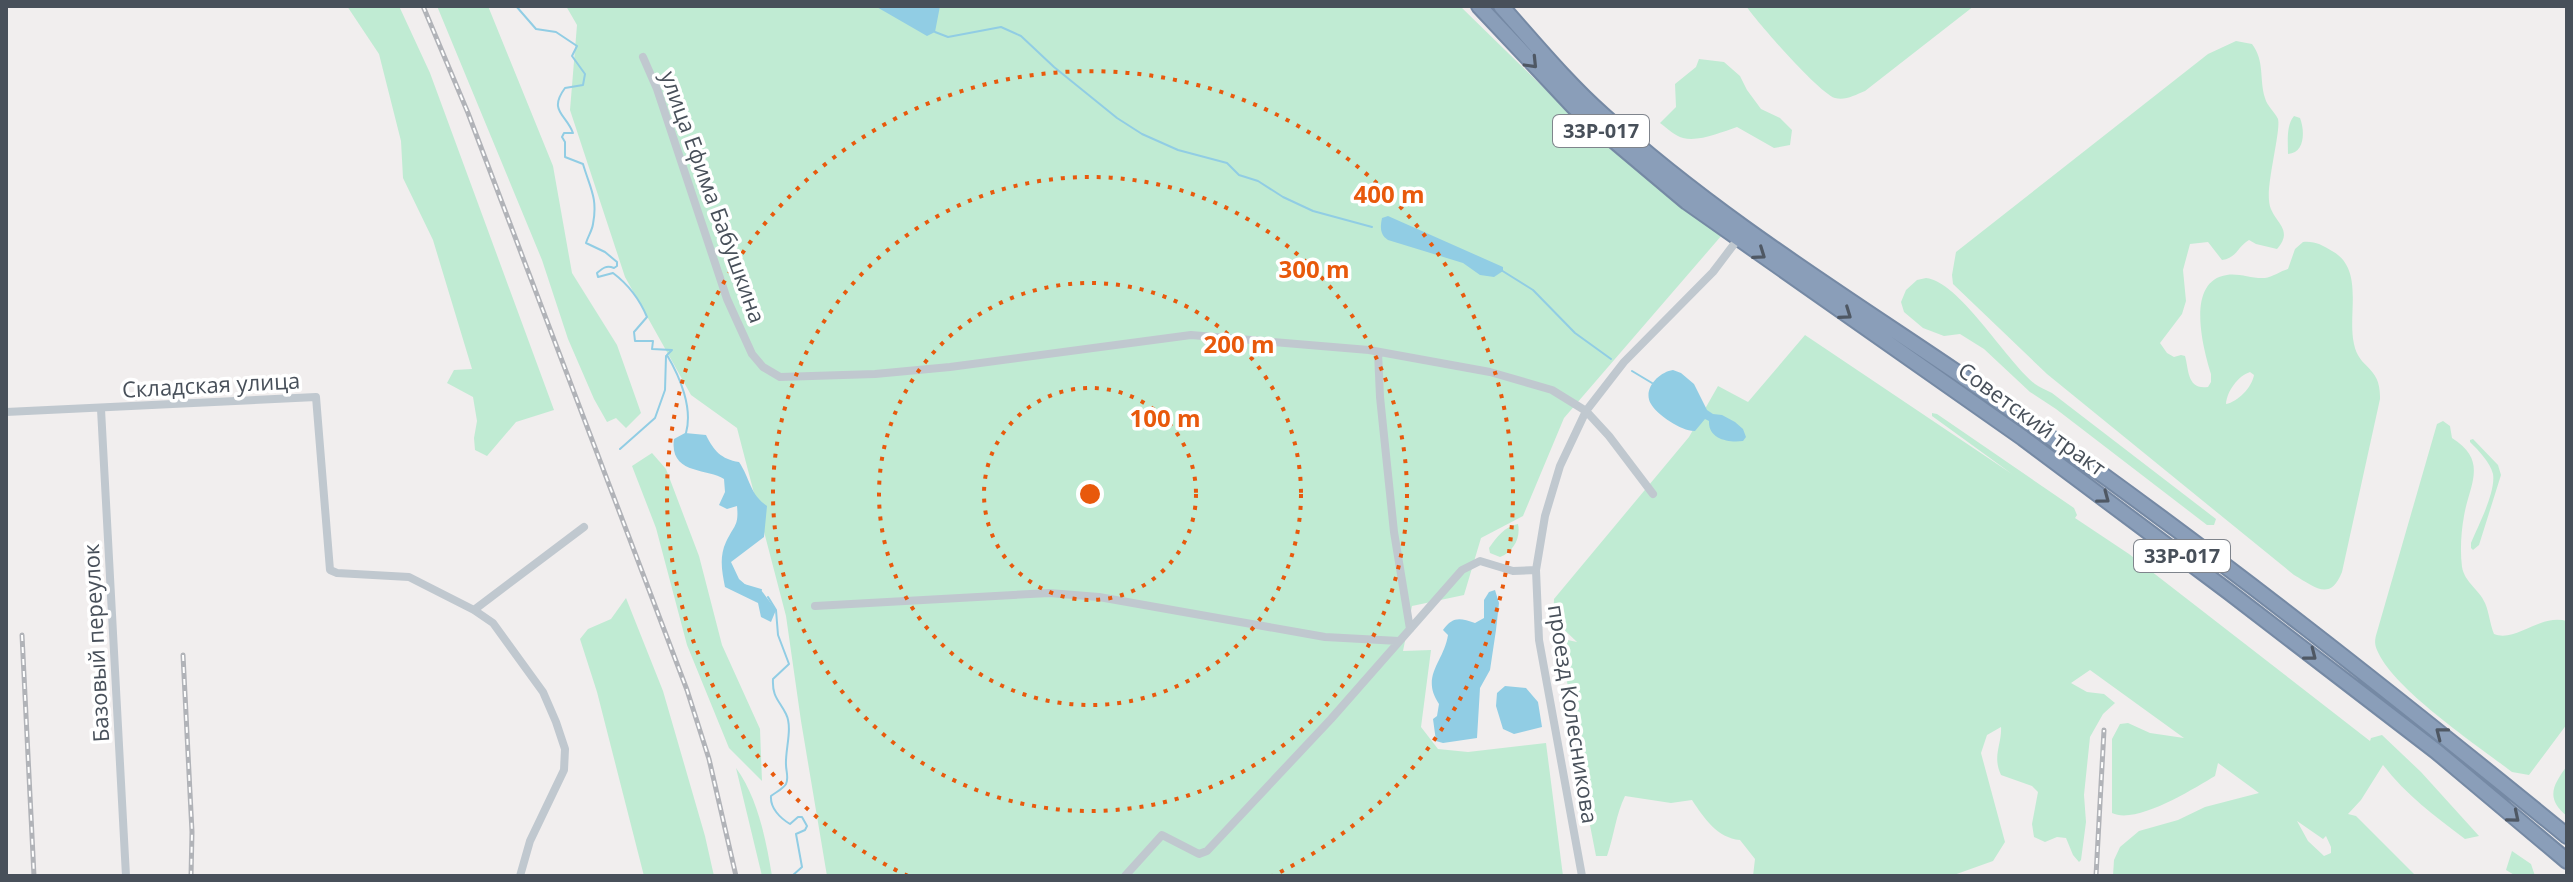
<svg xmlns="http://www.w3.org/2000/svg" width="2573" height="882" viewBox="0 0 2573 882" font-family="'Open Sans',sans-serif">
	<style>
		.green { fill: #c0ebd3; fill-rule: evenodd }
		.water { fill: #91cde4 }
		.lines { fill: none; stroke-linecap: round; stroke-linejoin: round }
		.stream { stroke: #91cde4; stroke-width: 2 }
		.highway-casing { stroke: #7589a4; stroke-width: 18 }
		.street { stroke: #c0c8cf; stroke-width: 8 }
		.highway { stroke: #8a9eb9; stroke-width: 14 }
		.rail-casing { stroke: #b1b3b8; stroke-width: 5 }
		.rail { stroke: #fff; stroke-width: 2; stroke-dasharray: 6; stroke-linecap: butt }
		.oneway { stroke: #4f5864 }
		.ring { fill: none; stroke: #e8590c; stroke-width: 4; stroke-dasharray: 4 8 }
		.labels { text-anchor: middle; stroke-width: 7; stroke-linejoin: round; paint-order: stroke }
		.shield { fill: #fff; stroke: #7f848c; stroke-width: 2 }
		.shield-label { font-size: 20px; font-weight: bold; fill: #48505a }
		.street-label { font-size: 22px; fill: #48505a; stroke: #fff }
		.centre { fill: #e8590c; stroke: #fff; stroke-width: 4 }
		.ring-label { font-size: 24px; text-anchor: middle; font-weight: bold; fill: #e8590c; stroke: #fff; stroke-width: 7; stroke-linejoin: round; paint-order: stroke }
	</style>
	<rect width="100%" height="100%" fill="#f1eeee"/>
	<path class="green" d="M 347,6 L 399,6 L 430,73 L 554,410 L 516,422 L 487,456 L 475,450 L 474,438 L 477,421 L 473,397 L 447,383 L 454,370 L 472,369 L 433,240 L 403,178 L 401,141 L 379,54 Z
		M 437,6 L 488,6 L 553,166 L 572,273 L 617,345 L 641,413 L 626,428 L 616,418 L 607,422 L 594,399 L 568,339 L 542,260 Z
		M 566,6 L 1460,6 L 1592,135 L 1722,235 L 1564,418 L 1523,516 L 1481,538 L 1464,595 L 1412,606 L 1403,651 L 1431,650 L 1421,727 L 1438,749 L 1468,752 L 1546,743 L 1563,876 L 827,876 L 801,721 L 786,616 L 737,428 L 691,395 L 625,277 L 570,110 L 577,25 Z
		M 1746,6 L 1974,6 L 1865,91 C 1855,95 1845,101 1835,98 C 1818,92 1758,23 1746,6 Z
		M 2236,41 L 2252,44 C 2265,61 2259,79 2265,98 C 2267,106 2275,112 2278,119 C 2281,130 2267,181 2269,200 C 2270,222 2296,227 2277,249 L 2256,244 L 2249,240 C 2238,246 2237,258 2222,260 L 2208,242 L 2190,244 L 2183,270 L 2186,301 L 2182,314 L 2160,343 L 2167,353 L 2174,357 L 2181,355 L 2185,356 C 2189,370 2187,390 2208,387 L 2211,382 L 2211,374 C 2203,348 2185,281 2227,275 C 2239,273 2252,279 2265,278 C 2272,277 2281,271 2288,269 L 2295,249 L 2303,242 C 2315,241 2322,245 2332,251 C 2365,269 2347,314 2354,344 C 2359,370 2381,365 2380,399 L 2342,572 C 2330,602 2315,587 2294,575 L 2047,374 L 1953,284 L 1952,275 L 1956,252 L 2208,54 ZM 2250,372 L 2254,375 C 2252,387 2238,402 2226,404 C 2227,391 2238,376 2250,372 Z
		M 1699,59 L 1724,62 L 1740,76 L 1747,90 L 1761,109 L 1780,118 L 1792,130 L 1790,145 L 1774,148 L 1737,127 C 1722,132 1699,142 1683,138 C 1675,136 1667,128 1660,123 L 1676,107 L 1675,84 L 1696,67 Z
		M 2294,116 L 2300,118 C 2305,131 2305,153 2288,154 C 2288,143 2286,125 2294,116 Z
		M 1926,278 C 1959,281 2006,361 2035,384 C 2039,387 2046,390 2052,393 L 2216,519 L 2214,525 L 2207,525 L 2056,409 L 2030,392 L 1984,349 L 1960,334 L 1944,336 L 1923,328 L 1904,312 L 1901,302 L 1906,290 L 1917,280 Z
		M 1805,335 L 2012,474 L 1932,416 L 1932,413 L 1937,414 L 2074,508 L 2077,515 L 2075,518 L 2129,554 L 2370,741 L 2371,738 L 2382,735 L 2421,772 L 2479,836 L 2465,839 C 2435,816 2406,795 2383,765 L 2361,800 L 2348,814 L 2356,816 L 2416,876 L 2113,876 L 2114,860 L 2120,847 L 2139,831 L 2178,820 L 2205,807 L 2259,793 L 2218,763 L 2215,776 C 2193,789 2136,825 2112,813 L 2112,739 L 2120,724 L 2128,723 L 2150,733 L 2184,738 L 2090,670 L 2071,683 L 2087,692 L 2104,694 L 2115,703 L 2103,714 L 2090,737 L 2084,795 L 2086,822 L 2081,860 L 2079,862 L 2073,855 L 2066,838 L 2057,837 L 2045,842 L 2034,837 L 2032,824 L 2038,792 L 2032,786 L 2001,775 C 1992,756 2002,744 2001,727 L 1987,735 L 1981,753 L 2005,842 L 1993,861 L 1951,876 L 1753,876 L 1755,859 L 1740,840 C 1717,838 1704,818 1692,800 L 1671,803 L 1625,796 C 1616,814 1614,836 1607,856 L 1596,856 L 1588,815 L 1582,747 L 1564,669 L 1563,639 L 1577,642 L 1553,619 L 1554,599 L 1689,437 L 1718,386 L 1748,402 ZM 2297,821 L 2323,839 L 2326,836 L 2331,847 L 2331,853 L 2324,856 L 2308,841 Z
		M 2443,421 L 2450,426 L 2452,438 C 2489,461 2469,485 2464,516 C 2461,532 2460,551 2462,567 C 2465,583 2479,589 2485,603 C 2489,612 2490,624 2494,634 C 2516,643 2540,613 2567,621 L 2567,724 L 2529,775 L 2512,772 C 2477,745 2393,689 2377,650 C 2374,644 2375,638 2377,632 L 2437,424 Z
		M 2473,439 L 2498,465 L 2501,475 L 2479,545 L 2473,550 L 2471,548 L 2471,543 C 2478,526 2496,492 2493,474 C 2490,462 2479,451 2470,442 L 2470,440 Z
		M 652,453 L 666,469 L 699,556 L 722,645 L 760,729 L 762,781 L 729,748 L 687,645 L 656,528 L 632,466 Z
		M 1518,524 C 1521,538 1513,552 1500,557 L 1490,553 L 1489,548 C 1496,538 1505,526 1518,524 Z
		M 626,598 L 663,691 L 705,836 L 714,876 L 644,876 L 597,692 L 580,639 L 588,629 L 611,619 Z
		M 2567,766 L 2567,816 C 2545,798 2553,785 2567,766 Z
		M 736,768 C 758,798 766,840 772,876 L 762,876 Z
		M 2512,851 L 2531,864 L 2535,876 L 2516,876 L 2506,870 Z"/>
	<path class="water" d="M 875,6 L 940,6 L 935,32 L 927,36 Z
		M 1388,216 L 1503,267 L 1503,271 L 1494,277 L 1480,275 L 1463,263 L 1388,240 C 1380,235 1380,227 1382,218 Z
		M 1673,370 L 1681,373 L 1694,384 L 1707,410 L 1713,414 L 1722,415 L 1735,422 L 1743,429 L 1746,437 L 1743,441 C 1728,443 1708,439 1709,421 L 1705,419 L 1695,431 C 1683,432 1657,415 1651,404 C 1642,389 1659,372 1673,370 Z
		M 685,433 L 706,435 C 714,451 721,459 739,462 C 751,480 749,493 767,506 L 764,537 L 731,562 L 739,579 L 747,586 L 761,590 L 776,610 L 771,622 L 761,617 L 758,603 L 725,587 C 722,572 719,557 726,542 C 734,525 739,526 737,506 L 727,509 L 719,505 L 725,492 L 724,479 C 708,468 669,475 674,439 Z
		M 1495,590 L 1499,603 L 1496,630 L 1490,670 L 1480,688 L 1477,738 L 1443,743 L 1436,741 L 1433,719 L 1437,716 L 1439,704 C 1420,676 1444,662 1448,635 L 1443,630 C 1453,616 1460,618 1475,623 L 1484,618 L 1484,600 L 1489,592 Z
		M 1505,686 L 1526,688 L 1538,702 L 1542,727 L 1514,734 L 1503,729 L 1496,706 L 1497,693 Z"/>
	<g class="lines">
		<path class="stream" d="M 516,6 L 536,29 L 556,32 L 577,46 L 572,56 L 585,74 L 583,85 L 565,88 C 548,111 566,114 573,133 L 564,133 L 562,137 L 565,142 L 565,157 L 583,164 C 590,188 598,198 593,224 C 592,231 588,236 586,243 L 605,252 L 617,262 L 617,266 L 614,268 C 606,265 603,268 597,273 L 598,277 L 613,273 C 629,285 639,298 647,317 L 634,332 L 635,341 L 653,341 L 652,349 L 672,350 L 667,355 C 680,377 693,408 686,433
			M 935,32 L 948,37 L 1001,27 L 1021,36 L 1054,67 L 1117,118 L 1142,134 L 1178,150 L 1227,163 L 1239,175 L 1258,181 L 1283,197 L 1313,211 L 1372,227
			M 1501,270 L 1533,290 L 1575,333 L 1611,359
			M 1632,371 L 1652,383
			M 620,449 L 655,418 L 665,390 L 666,356
			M 744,585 L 761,590
			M 768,597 L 776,610 L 778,635 L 789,664 L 773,679 C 772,697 779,700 786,714 C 793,728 785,750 786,765 C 786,771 789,778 786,784 C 783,789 776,792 771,796 C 770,808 780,818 790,824 L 798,817 L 802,817 L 807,826 L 805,830 L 796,834 L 802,867 L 792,876"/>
		<defs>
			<path id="highway" d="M 1479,6 L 1574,107 L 1687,202 L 2023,438 L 2229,592 L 2436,751 L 2567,861
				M 1501,6 C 1534,43 1566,82 1603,115 C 1734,234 1890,323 2033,425 C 2217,555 2393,694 2567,836"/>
		</defs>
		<use href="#highway" class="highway-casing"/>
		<path class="street" d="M 643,57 L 657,89 L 727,299 L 752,354 L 763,367 L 780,377 L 875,374 L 950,367 L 1191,335 L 1369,350 L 1490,372 L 1552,390 L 1586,411 L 1609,436 L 1653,494
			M 1378,352 L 1380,397 L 1394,532 L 1410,629
			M 101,409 L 126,876
			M 6,412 L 316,397 L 330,570 L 337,573 L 409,577 L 474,610 L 493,623 L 543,692 L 556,722 L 565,749 L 564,770 L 530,841 L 520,876
			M 815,606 L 1049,593 L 1099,597 L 1325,637 L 1399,641
			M 474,610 L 584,527
			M 1125,876 L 1162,835 L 1199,854 L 1207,851 L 1331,719 L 1462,570 L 1480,561 L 1513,571 L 1536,570
			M 1582,876 L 1539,640 L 1536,570 L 1545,516 L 1560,466 L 1586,411 L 1624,362 L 1713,272 L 1738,239"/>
		<use href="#highway" class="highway"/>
		<defs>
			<path id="rail" d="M 423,6 L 468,113 L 687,690 L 709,759 L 736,876
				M 22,635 L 34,876
				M 183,655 L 192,832 L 191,876
				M 2096,876 L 2104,730"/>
		</defs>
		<use href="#rail" class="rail-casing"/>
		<use href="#rail" class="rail"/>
	</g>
	<defs><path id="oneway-chevron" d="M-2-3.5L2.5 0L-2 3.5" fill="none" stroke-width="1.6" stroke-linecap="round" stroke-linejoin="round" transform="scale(2)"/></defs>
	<g class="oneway">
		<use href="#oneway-chevron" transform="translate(1532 63) rotate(46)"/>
		<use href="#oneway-chevron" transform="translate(1760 254) rotate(35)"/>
		<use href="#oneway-chevron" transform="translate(1846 314) rotate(35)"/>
		<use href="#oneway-chevron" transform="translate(2104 498) rotate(37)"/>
		<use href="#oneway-chevron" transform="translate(2311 655) rotate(38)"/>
		<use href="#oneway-chevron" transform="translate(2441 733) rotate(-142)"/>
		<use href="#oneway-chevron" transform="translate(2514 817) rotate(40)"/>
	</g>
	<g class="ring">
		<circle cx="1090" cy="494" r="106"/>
		<circle cx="1090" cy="494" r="211"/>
		<circle cx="1090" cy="494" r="317"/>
		<path d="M908 876A423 423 0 1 1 1272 876"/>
	</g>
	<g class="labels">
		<g class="shield">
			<rect x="1553" y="115" width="96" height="32" rx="6"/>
			<rect x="2134" y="540" width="96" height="32" rx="6"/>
		</g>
		<g class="shield-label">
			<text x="1601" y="138">33Р-017</text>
			<text x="2182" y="563">33Р-017</text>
		</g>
		<g class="street-label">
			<text transform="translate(713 197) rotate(70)" y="8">улица Ефима Бабушкина</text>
			<text transform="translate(211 385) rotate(-3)" y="8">Складская улица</text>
			<text transform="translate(2032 419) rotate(36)" y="8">Советский тракт</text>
			<text transform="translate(96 643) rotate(-93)" y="8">Базовый переулок</text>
			<text transform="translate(1573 714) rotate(81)" y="8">проезд Колесникова</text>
		</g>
	</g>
	<circle cx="1090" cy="494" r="12" class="centre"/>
	<g class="ring-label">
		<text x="1389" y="203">400 m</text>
		<text x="1314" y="278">300 m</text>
		<text x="1239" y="353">200 m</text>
		<text x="1165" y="427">100 m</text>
	</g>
	<rect width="2573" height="882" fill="none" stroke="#48505a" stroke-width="16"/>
</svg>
